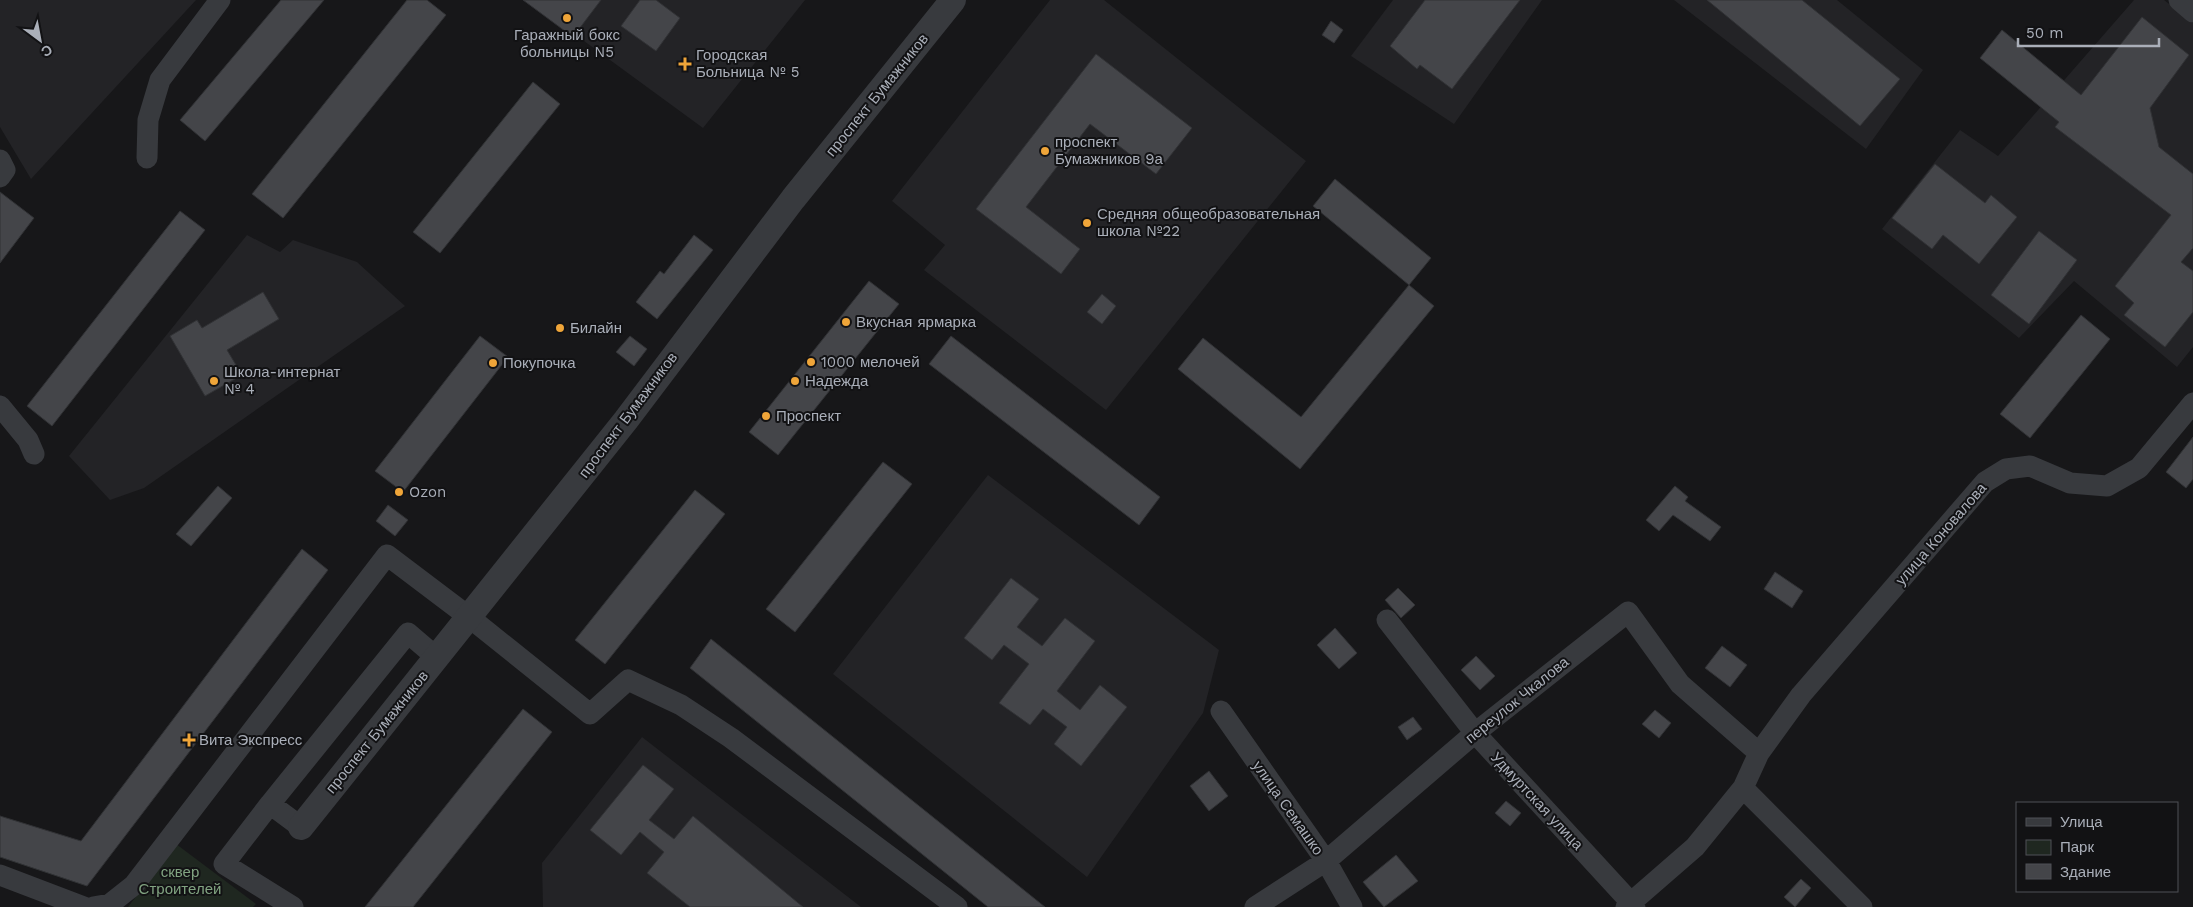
<svg xmlns="http://www.w3.org/2000/svg" width="2193" height="907" viewBox="0 0 2193 907" font-family="'Work Sans',sans-serif">
	<style>
		.built { fill: #232326 }
		.green { fill: #1f2720 }
		.building { fill: #444549; stroke: #313235 }
		.lines { fill: none; stroke-linecap: round; stroke-linejoin: round }
		.minor { stroke: #383a3e; stroke-width: 21 }
		.tertiary { stroke: #383a3e; stroke-width: 26 }
		.poi-dot { fill: #efa539; stroke: #121214; stroke-width: 2 }
		.labels { text-anchor: middle; stroke-width: 4; stroke-linejoin: round; paint-order: stroke }
		.poi-label { font-size: 15px; fill: #aaafb9; stroke: #121214; text-anchor: start }
		.street-label { font-size: 15px; fill: #aaafb9; stroke: #121214 }
		.park-label { font-size: 15px; fill: #81a381; stroke: #121214 }
	</style>
	<rect width="100%" height="100%" fill="#171719"/>
	<path class="built" d="M 0,0 L 196,0 L 31,179 L 0,127 Z
		M 528,0 L 805,0 L 703,128 Z
		M 1050,0 L 1104,0 L 1306,161 L 1106,410 L 924,270 L 945,245 L 892,201 Z
		M 1393,0 L 1542,0 L 1454,124 L 1351,56 Z
		M 1674,0 L 1837,0 L 1923,70 L 1866,149 Z
		M 2134,0 L 2164,0 L 2193,23 L 2193,347 L 2177,367 L 2074,281 L 2019,338 L 1882,229 L 1960,130 L 1998,156 Z
		M 247,235 L 280,252 L 293,240 L 357,262 L 405,306 L 144,488 L 110,500 L 69,456 Z
		M 988,475 L 1219,650 L 1203,713 L 1087,877 L 833,674 Z
		M 642,737 L 861,907 L 543,907 L 542,863 Z"/>
	<path class="green" d="M 176,844 L 256,904 L 253,907 L 128,907 Z"/>
	<path class="building" d="M 281,0 L 324,0 L 205,141 L 180,120 Z
		M 407,0 L 427,0 L 446,15 L 283,218 L 252,194 Z
		M 523,0 L 601,0 L 573,37 Z
		M 640,0 L 656,0 L 680,18 L 656,51 L 621,26 Z
		M 1425,0 L 1520,0 L 1452,89 L 1420,65 L 1417,69 L 1390,46 Z
		M 1707,0 L 1802,0 L 1900,79 L 1860,126 Z
		M 2142,17 L 2189,55 L 2150,108 L 2159,147 L 2193,174 L 2193,248 L 2181,262 L 2193,271 L 2193,312 L 2165,347 L 2124,315 L 2134,303 L 2115,286 L 2171,215 L 2055,127 L 2059,122 L 1980,58 L 2002,30 L 2081,95 Z
		M 1331,21 L 1343,30 L 1334,43 L 1322,35 Z
		M 1096,54 L 1192,128 L 1156,174 L 1090,124 L 1026,207 L 1080,249 L 1061,274 L 976,209 Z
		M 533,82 L 560,104 L 440,253 L 413,232 Z
		M 1935,164 L 1985,203 L 1991,195 L 2017,217 L 1979,264 L 1943,235 L 1932,249 L 1892,218 Z
		M 1335,179 L 1431,258 L 1409,285 L 1313,206 Z
		M 0,192 L 34,218 L 0,263 Z
		M 180,211 L 205,230 L 52,426 L 27,406 Z
		M 2039,231 L 2077,260 L 2029,324 L 1991,295 Z
		M 694,235 L 713,250 L 657,319 L 636,302 L 660,271 L 664,274 Z
		M 869,281 L 899,304 L 778,455 L 749,432 Z
		M 1409,285 L 1434,306 L 1300,469 L 1178,369 L 1203,338 L 1301,417 Z
		M 263,292 L 279,319 L 227,350 L 242,375 L 205,396 L 170,336 L 197,320 L 202,328 Z
		M 1102,294 L 1116,306 L 1102,324 L 1087,312 Z
		M 2081,315 L 2110,339 L 2030,438 L 2000,414 Z
		M 480,336 L 508,357 L 403,492 L 375,471 Z
		M 630,336 L 647,349 L 634,366 L 616,352 Z
		M 951,336 L 1160,497 L 1139,525 L 929,364 Z
		M 2193,437 L 2193,479 L 2186,488 L 2166,472 Z
		M 883,462 L 912,484 L 795,632 L 766,609 Z
		M 218,486 L 232,498 L 191,546 L 176,534 Z
		M 1675,486 L 1688,497 L 1685,501 L 1721,527 L 1710,541 L 1673,515 L 1659,531 L 1646,520 Z
		M 695,490 L 725,514 L 605,664 L 575,640 Z
		M 388,505 L 408,520 L 395,536 L 376,521 Z
		M 302,549 L 328,570 L 87,886 L 0,857 L 0,816 L 81,841 Z
		M 1775,572 L 1803,591 L 1792,608 L 1764,589 Z
		M 1011,578 L 1039,599 L 1017,627 L 1042,646 L 1065,618 L 1095,641 L 1057,691 L 1080,710 L 1100,685 L 1127,707 L 1081,766 L 1054,744 L 1067,727 L 1043,709 L 1030,725 L 999,703 L 1029,664 L 1004,645 L 992,660 L 964,638 Z
		M 1398,588 L 1415,605 L 1401,618 L 1385,600 Z
		M 1335,628 L 1357,653 L 1339,669 L 1317,645 Z
		M 711,639 L 1045,907 L 988,907 L 690,668 Z
		M 1722,646 L 1747,665 L 1730,687 L 1705,668 Z
		M 1476,656 L 1495,676 L 1480,690 L 1461,670 Z
		M 523,709 L 552,732 L 413,907 L 365,907 Z
		M 1655,710 L 1671,723 L 1659,738 L 1642,724 Z
		M 1413,717 L 1422,729 L 1407,740 L 1398,727 Z
		M 643,765 L 674,789 L 649,820 L 674,839 L 693,816 L 803,907 L 690,907 L 647,873 L 664,852 L 640,832 L 621,855 L 590,830 Z
		M 1209,771 L 1228,796 L 1209,811 L 1190,786 Z
		M 1506,801 L 1521,813 L 1510,826 L 1495,813 Z
		M 1396,855 L 1418,881 L 1384,907 L 1363,882 Z
		M 1801,879 L 1811,888 L 1795,907 L 1784,897 Z"/>
	<g class="lines">
		<path class="minor" d="M 2179,0 L 2193,12
			M 147,158 L 148,120 L 160,80 L 220,0
			M 0,160 L 5,170 L 0,177
			M 0,406 L 28,440 L 34,454
			M 1387,620 L 1475,733 L 1635,907
			M 1221,711 L 1326,861 L 1352,907
			M 1743,788 L 1862,907
			M 270,804 L 408,633 L 436,657
			M 0,875 L 84,907
			M 93,907 L 110,904 L 134,885 L 387,555 L 469,617 L 590,714 L 628,680 L 681,705 L 731,738 L 957,907
			M 293,907 L 224,864 L 270,804 L 301,827
			M 1255,907 L 1326,861 L 1475,733 L 1628,612 L 1680,684 L 1759,753
			M 1626,907 L 1695,847 L 1743,788 L 1759,753 L 1801,695 L 1985,482 L 2006,469 L 2030,466 L 2070,483 L 2107,486 L 2139,468 L 2193,403"/>
		<path class="tertiary" d="M 301,827 L 626,420 L 793,199 L 953,0"/>
	</g>
	<g class="poi-dot">
		<circle cx="567" cy="18" r="5"/>
		<path d="M682.5 56.5h5v5h5v5h-5v5h-5v-5h-5v-5h5z"/>
		<circle cx="1045" cy="151" r="5"/>
		<circle cx="1087" cy="223" r="5"/>
		<circle cx="846" cy="322" r="5"/>
		<circle cx="560" cy="328" r="5"/>
		<circle cx="811" cy="362" r="5"/>
		<circle cx="493" cy="363" r="5"/>
		<circle cx="214" cy="381" r="5"/>
		<circle cx="795" cy="381" r="5"/>
		<circle cx="766" cy="416" r="5"/>
		<circle cx="399" cy="492" r="5"/>
		<path d="M186.5 732.5h5v5h5v5h-5v5h-5v-5h-5v-5h5z"/>
	</g>
	<g class="labels">
		<g class="poi-label">
			<text x="567" y="40" text-anchor="middle">Гаражный бокс<tspan x="567" dy="17">больницы N5</tspan></text>
			<text x="696" y="60">Городская<tspan x="696" dy="17">Больница № 5</tspan></text>
			<text x="1055" y="147">проспект<tspan x="1055" dy="17">Бумажников 9а</tspan></text>
			<text x="1097" y="219">Средняя общеобразовательная<tspan x="1097" dy="17">школа №22</tspan></text>
			<text x="856" y="327">Вкусная ярмарка</text>
			<text x="570" y="333">Билайн</text>
			<text x="821" y="367">1000 мелочей</text>
			<text x="503" y="368">Покупочка</text>
			<text x="224" y="377">Школа-интернат<tspan x="224" dy="17">№ 4</tspan></text>
			<text x="805" y="386">Надежда</text>
			<text x="776" y="421">Проспект</text>
			<text x="409" y="497">Ozon</text>
			<text x="199" y="745">Вита Экспресс</text>
		</g>
		<g class="street-label">
			<text transform="translate(877 95) rotate(-51)" y="5">проспект Бумажников</text>
			<text transform="translate(628 415) rotate(-53)" y="5">проспект Бумажников</text>
			<text transform="translate(1941 534) rotate(-49)" y="5">улица Коновалова</text>
			<text transform="translate(1517 700) rotate(-39)" y="5">переулок Чкалова</text>
			<text transform="translate(377 732) rotate(-51)" y="5">проспект Бумажников</text>
			<text transform="translate(1537 801) rotate(47)" y="5">Удмуртская улица</text>
			<text transform="translate(1288 808) rotate(55)" y="5">улица Семашко</text>
		</g>
		<g class="park-label">
			<text x="180" y="877">сквер<tspan x="180" dy="17">Строителей</tspan></text>
		</g>
	</g>
	<rect x="2016" y="802" width="162" height="90" fill="#121214" stroke="#4f5156"/>
	<rect x="2026" y="818" width="25" height="8" fill="#383a3e" stroke="#4f5156"/>
	<text x="2060" y="827" font-size="15" fill="#aaafb9">Улица</text>
	<rect x="2026" y="840" width="25" height="15" fill="#1f2720" stroke="#4f5156"/>
	<text x="2060" y="852" font-size="15" fill="#aaafb9">Парк</text>
	<rect x="2026" y="864" width="25" height="15" fill="#444549" stroke="#4f5156"/>
	<text x="2060" y="877" font-size="15" fill="#aaafb9">Здание</text>
	<g transform="translate(40 40) rotate(148)" stroke="#121214" stroke-width="4" paint-order="stroke">
	<path d="M0-4L9 19L0 12L-9 19Z" fill="#aaafb9"/>
	<text y="-8" font-size="14" font-weight="bold" text-anchor="middle" fill="#aaafb9">С</text>
	</g>
	<path d="M2018 38v8h141v-8" fill="none" stroke="#aaafb9" stroke-width="2.5"/>
	<text x="2026" y="38" font-size="15" fill="#aaafb9" stroke="#121214" stroke-width="4" paint-order="stroke">50 m</text>
</svg>
